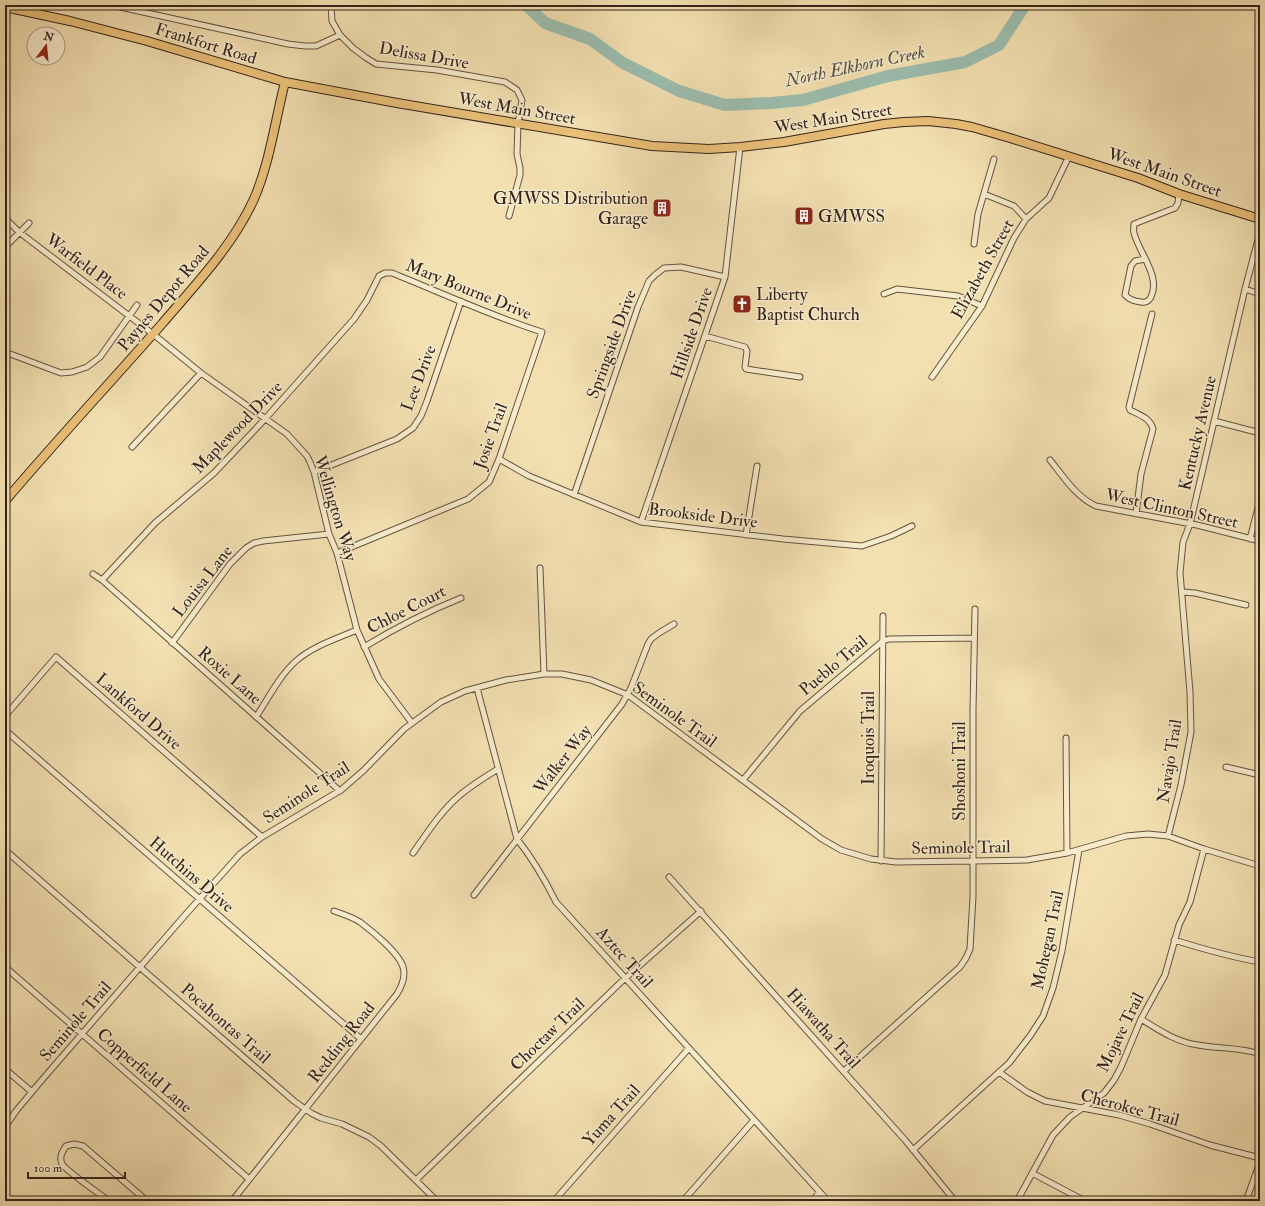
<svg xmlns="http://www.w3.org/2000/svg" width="1265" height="1206" viewBox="0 0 1265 1206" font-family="'IM FELL Double Pica',serif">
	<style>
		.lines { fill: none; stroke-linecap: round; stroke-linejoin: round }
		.river { stroke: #9bbdae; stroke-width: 12 }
		.minor-casing { stroke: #645340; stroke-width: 7 }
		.primary-casing { stroke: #34241b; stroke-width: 10 }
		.minor { stroke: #f7ebcc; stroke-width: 5 }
		.primary { stroke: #eac078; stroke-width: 8 }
		.labels { text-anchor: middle; stroke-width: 3; stroke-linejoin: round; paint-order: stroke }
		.street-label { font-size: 17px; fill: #34241b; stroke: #f7ebcc }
		.poi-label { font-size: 17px; fill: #34241b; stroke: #f7ebcc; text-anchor: start }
		.water-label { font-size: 18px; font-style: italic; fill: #535247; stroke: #f7ebcc }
	</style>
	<rect width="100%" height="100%" fill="#f3e0b1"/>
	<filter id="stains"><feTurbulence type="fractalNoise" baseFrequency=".005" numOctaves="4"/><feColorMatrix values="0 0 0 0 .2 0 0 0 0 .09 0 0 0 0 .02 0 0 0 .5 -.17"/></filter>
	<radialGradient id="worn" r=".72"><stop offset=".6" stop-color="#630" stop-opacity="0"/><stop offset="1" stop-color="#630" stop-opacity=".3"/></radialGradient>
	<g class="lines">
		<path class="river" d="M 526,5 L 545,23 L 590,39 L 623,63 L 679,91 L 725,105 L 771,103 L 803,100 L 888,76 L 965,62 L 999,45 L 1025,5"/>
		<defs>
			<path id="minor" d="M 111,5 L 288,44 L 305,46 L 316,46 L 340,35
				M 331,5 L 332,21 L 340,35 L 353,48 L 365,57 L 376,64 L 437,70 L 505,82 L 517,90 L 522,100 L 518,123 L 517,154 L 520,168 L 520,175 L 509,216
				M 984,194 L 1014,206 L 1026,219
				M 5,218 L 19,232 L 153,334 L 201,373 L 287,434 L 307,456 L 310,462 L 314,472 L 329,534 L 337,553 L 357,630 L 379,679 L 412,723
				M 974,244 L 978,214 L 994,159
				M 5,247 L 29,223
				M 1253,258 L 1260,260
				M 1145,259 L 1135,261 L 1131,266 L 1125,295 C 1130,300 1134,301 1141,302 C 1146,303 1149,301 1151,297 C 1161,276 1139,253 1134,233 C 1133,230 1134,227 1134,224 L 1175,208 L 1178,203 L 1179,194
				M 1245,289 L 1260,294
				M 884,294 L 897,289 L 958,296 L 982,306
				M 705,336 L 745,347 L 747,351 L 745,367 L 746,369 L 800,377
				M 5,352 L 61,373 L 72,372 L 87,367 L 100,357 L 137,305
				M 932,377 L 982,306 L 1014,238 L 1026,219 L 1049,198 L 1069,156
				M 1214,421 L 1260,433
				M 132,447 L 201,373
				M 499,459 L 529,476 L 641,522 L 783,539 L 862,546 L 891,536 L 912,526
				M 1050,460 C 1063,476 1076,497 1096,506 L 1197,525 L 1260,541
				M 314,472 L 397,439 L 413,428 L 421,416 L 427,401 L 461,301
				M 574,495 L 638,307 L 649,281 L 655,275 L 664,268 L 681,267 L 725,277
				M 1136,514 L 1141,474 L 1153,429 C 1150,418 1140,415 1130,410 L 1129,407 L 1152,314
				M 641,522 L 725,277 L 740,147
				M 746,535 L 757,466
				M 1250,539 L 1260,500
				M 540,568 L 544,674
				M 93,574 L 102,580 L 155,523 L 214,473 L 265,419 L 354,319 L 367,300 L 379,276 L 385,273 L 392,273 C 442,293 491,316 542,332 L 499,459 L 489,482 L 468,499 L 337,553
				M 102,580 L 340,791
				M 1182,592 L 1195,593 L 1246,605
				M 172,643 L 230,564 L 246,548 L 254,543 L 263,541 L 329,534
				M 364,647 C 397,627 426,612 461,598
				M 477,688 L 517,839 C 533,859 545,880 556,902 L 828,1201
				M 5,716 L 56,657 L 262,837
				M 256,717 C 268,699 279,676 296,661 C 313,646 336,639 357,630
				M 5,730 L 361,1039
				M 1066,738 L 1067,853
				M 1226,767 L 1260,775
				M 743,780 L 800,711 L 883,641 L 889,639 L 974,638
				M 1168,836 L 1181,785 L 1191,732 L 1190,692 L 1180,573 L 1183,542 L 1190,524 L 1245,289 L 1260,232
				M 5,850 L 294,1101 L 311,1113 L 321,1118 L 342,1124 L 369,1137 L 381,1146 L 437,1201
				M 413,853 C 427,833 441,811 460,795 C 472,785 485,777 498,769
				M 881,861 L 883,616
				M 669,877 L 905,1140 L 955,1201
				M 474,895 L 622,704 L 631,688 L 648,644 L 651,639 L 659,633 L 674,624
				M 1174,940 C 1203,949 1231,957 1260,962
				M 5,967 L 249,1179
				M 1141,1019 C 1159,1030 1176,1042 1198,1045 C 1219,1049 1240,1047 1260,1054
				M 5,1069 L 32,1092
				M 844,1071 L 960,967 L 966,958 L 970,949 L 973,896 L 973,710 L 975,609
				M 999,1072 L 1027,1092 L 1045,1101 L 1119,1115 L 1150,1124 L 1210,1145 L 1260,1158
				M 5,1127 L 16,1111 L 41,1081 L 186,914 L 240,854 L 262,837 L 341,790 L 363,771 L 404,729 L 441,702 L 465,691 L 506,680 L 544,674 L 562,674 L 591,680 L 628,695 L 822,839 L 841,850 L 871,859 L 896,862 L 973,861 L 1027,860 L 1067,853 L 1126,836 L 1148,834 L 1168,836 L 1204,849 L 1260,866
				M 913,1150 L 1009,1063 L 1030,1036 L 1043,1016 L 1053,988 L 1062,951 L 1079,850
				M 1032,1173 L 1085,1201
				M 416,1180 L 620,983 L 701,911
				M 109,1201 C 100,1194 66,1171 62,1164 C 59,1157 62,1152 66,1146 L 74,1144 L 83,1146 L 147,1201
				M 232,1201 L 397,994 C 402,986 406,977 403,967 C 399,953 372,931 360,922 C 352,917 343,914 334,911
				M 554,1201 L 689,1048
				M 683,1201 L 754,1120
				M 812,1201 L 820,1192
				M 1017,1201 L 1053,1135 L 1070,1117 L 1104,1093 L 1114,1080 L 1121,1067 L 1141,1019 L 1165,975 L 1179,925 L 1190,902 L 1204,849
				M 1246,1201 L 1260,1162"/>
			<path id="primary" d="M 5,7 L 70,21 L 147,41 L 285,82 L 397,103 L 652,146 L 709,149 L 740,147 L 784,142 L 884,124 L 904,122 L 928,121 L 956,124 L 972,127 L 1010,138 L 1138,178 L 1179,194 L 1260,219
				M 5,501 C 56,441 109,384 161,325 C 195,285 232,247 254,199 C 270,162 275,121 285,82"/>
		</defs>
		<use href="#minor" class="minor-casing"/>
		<use href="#primary" class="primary-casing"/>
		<use href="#minor" class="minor"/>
		<use href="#primary" class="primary"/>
	</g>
	<defs>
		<symbol id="building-square" viewBox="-11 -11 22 22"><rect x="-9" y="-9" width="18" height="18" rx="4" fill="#8f2418" stroke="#f7ebcc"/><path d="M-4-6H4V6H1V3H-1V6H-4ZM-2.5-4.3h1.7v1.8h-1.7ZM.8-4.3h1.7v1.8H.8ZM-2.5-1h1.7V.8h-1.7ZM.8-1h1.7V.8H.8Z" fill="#fff"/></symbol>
		<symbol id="church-square" viewBox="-11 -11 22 22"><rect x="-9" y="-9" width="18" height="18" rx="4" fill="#8f2418" stroke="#f7ebcc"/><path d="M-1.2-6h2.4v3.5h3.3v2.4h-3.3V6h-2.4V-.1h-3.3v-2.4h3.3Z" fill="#fff"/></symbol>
	</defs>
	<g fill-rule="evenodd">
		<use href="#building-square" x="651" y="197" width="22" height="22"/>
		<use href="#building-square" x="793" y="205" width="22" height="22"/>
		<use href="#church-square" x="731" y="293" width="22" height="22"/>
	</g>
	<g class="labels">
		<g class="street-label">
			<text transform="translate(206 43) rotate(17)" y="6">Frankfort Road</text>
			<text transform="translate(424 55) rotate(10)" y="6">Delissa Drive</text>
			<text transform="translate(517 108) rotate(10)" y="6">West Main Street</text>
			<text transform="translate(833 118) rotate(-9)" y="6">West Main Street</text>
			<text transform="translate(1165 172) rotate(19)" y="6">West Main Street</text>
			<text transform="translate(87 266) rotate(37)" y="6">Warfield Place</text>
			<text transform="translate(982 269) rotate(-61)" y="6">Elizabeth Street</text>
			<text transform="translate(469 289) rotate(22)" y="6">Mary Bourne Drive</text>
			<text transform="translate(163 298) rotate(-50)" y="6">Paynes Depot Road</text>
			<text transform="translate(691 333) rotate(-71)" y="6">Hillside Drive</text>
			<text transform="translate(611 344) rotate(-70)" y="6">Springside Drive</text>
			<text transform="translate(418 378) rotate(-69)" y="6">Lee Drive</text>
			<text transform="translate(237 427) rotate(-46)" y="6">Maplewood Drive</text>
			<text transform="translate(1197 433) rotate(-77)" y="6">Kentucky Avenue</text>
			<text transform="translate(490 436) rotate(-70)" y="6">Josie Trail</text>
			<text transform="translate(336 508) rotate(73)" y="6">Wellington Way</text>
			<text transform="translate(1172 508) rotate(12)" y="6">West Clinton Street</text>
			<text transform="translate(703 515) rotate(7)" y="6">Brookside Drive</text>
			<text transform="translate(202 581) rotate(-52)" y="6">Louisa Lane</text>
			<text transform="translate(406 609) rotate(-27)" y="6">Chloe Court</text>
			<text transform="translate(833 665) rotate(-40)" y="6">Pueblo Trail</text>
			<text transform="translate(230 675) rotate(41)" y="6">Roxie Lane</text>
			<text transform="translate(139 711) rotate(41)" y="6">Lankford Drive</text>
			<text transform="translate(675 714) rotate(36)" y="6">Seminole Trail</text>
			<text transform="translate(868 738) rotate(-90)" y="6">Iroquois Trail</text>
			<text transform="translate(562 759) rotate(-52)" y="6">Walker Way</text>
			<text transform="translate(1169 761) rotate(-81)" y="6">Navajo Trail</text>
			<text transform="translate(959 771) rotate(-90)" y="6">Shoshoni Trail</text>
			<text transform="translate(306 792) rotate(-33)" y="6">Seminole Trail</text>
			<text transform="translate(961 847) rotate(-1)" y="6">Seminole Trail</text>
			<text transform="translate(192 874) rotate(41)" y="6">Hutchins Drive</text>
			<text transform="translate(1047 940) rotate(-78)" y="6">Mohegan Trail</text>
			<text transform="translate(625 957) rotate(48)" y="6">Aztec Trail</text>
			<text transform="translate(75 1021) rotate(-49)" y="6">Seminole Trail</text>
			<text transform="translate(226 1023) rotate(41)" y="6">Pocahontas Trail</text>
			<text transform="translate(824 1028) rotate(48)" y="6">Hiawatha Trail</text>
			<text transform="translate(1120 1032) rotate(-64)" y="6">Mojave Trail</text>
			<text transform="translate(547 1034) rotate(-44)" y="6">Choctaw Trail</text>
			<text transform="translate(341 1042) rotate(-52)" y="6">Redding Road</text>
			<text transform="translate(145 1070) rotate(41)" y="6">Copperfield Lane</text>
			<text transform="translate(1130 1107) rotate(15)" y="6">Cherokee Trail</text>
			<text transform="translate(611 1115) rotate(-48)" y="6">Yuma Trail</text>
		</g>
		<g class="poi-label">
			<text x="648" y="204" text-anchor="end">GMWSS Distribution<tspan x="648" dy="20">Garage</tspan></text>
			<text x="818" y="222">GMWSS</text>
			<text x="756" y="300">Liberty<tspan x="756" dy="20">Baptist Church</tspan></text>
		</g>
		<g class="water-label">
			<text transform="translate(855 66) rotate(-12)" y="6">North Elkhorn Creek</text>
		</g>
	</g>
	<rect width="1265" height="1206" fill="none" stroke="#f3e0b1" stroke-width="20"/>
	<rect x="6" y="6" width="1253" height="1194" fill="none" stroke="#34241b" stroke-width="2"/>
	<rect x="10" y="10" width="1245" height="1186" fill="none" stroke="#34241b"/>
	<g transform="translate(46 46) rotate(16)"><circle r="19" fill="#f7ebcc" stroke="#a99b85"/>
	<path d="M0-3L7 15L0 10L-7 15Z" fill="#8f2418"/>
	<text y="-6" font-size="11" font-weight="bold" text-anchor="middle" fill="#34241b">N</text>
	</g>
	<path d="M28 1172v6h97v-6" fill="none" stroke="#34241b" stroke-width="2"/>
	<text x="34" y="1172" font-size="12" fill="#34241b" stroke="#f7ebcc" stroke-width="3" paint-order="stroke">100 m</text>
	<rect width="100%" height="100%" filter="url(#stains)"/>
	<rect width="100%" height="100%" fill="url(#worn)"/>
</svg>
